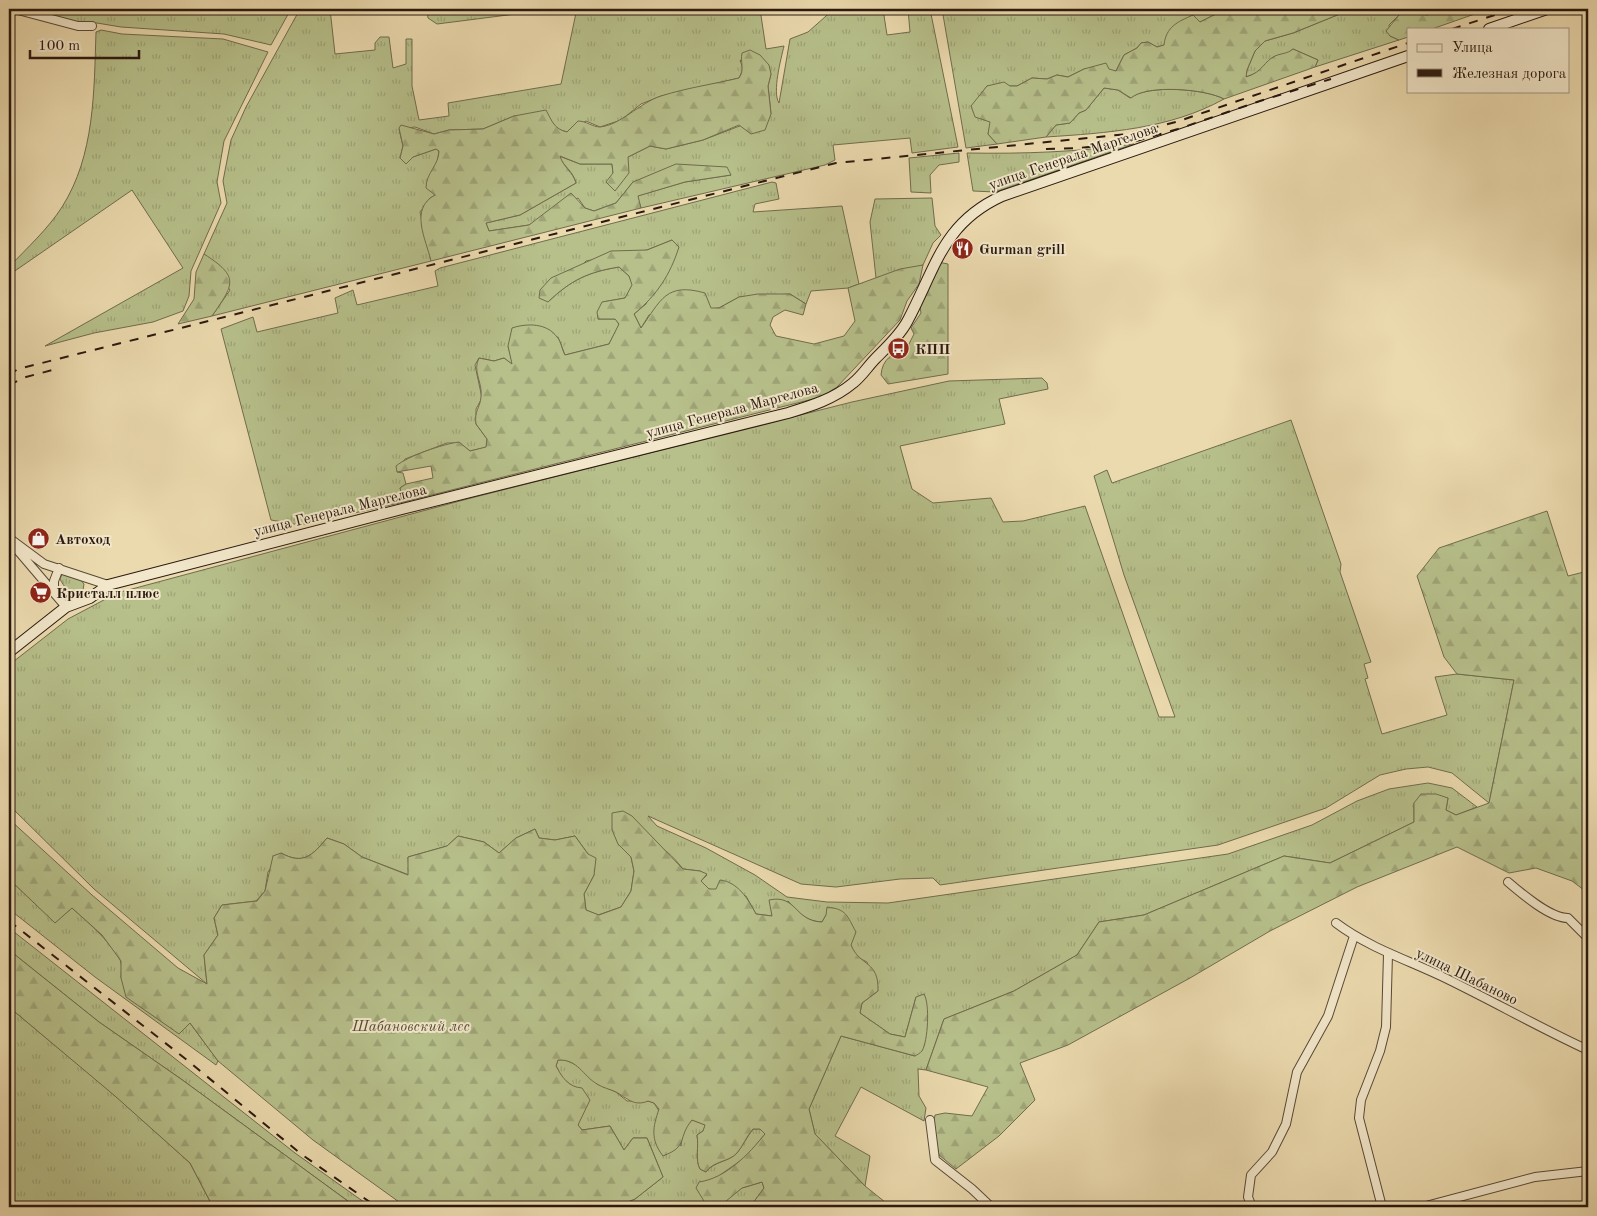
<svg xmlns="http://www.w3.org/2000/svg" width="1597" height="1216" viewBox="0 0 1597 1216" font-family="'Old Standard TT',serif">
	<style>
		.grass { fill: url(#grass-tufts); stroke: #706c4e }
		.forest { fill: url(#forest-firs); stroke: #706c4e }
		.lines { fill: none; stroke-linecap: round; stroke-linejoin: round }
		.minor-casing { stroke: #5a4938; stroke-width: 10 }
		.secondary-casing { stroke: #2a1910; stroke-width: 12 }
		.minor { stroke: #f2e7ca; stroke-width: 8 }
		.secondary { stroke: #f2e7ca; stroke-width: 10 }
		.rail { stroke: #2a1910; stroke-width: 2; stroke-dasharray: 9 9; stroke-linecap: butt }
		.labels { text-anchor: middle; stroke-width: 4; stroke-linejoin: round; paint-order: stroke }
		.street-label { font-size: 15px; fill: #2a1910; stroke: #f2e7ca }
		.poi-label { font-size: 15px; font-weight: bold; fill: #2a1910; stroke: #f2e7ca; text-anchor: start }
		.park-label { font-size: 15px; font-style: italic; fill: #544b35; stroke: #f2e7ca }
	</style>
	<defs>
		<pattern id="grass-tufts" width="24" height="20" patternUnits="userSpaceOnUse" patternTransform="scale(1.25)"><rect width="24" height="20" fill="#b7c08b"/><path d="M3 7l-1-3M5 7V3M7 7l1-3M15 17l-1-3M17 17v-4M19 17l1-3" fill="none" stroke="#9ea477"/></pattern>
		<pattern id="forest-firs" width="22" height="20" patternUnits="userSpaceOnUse" patternTransform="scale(1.25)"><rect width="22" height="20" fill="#b7c08b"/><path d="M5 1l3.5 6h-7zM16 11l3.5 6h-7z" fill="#9ea477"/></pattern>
	</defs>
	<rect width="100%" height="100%" fill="#ebdaae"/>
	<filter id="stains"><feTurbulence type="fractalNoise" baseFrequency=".004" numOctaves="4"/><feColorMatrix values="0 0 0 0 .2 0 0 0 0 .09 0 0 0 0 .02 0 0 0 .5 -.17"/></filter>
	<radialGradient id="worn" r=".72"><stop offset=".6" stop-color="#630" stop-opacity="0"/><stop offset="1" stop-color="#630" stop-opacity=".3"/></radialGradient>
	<path class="grass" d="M 9,9 L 291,9 L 271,45 L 224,34 L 121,27 L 97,23 L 77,25 Z
		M 300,9 L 330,9 L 335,54 L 375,50 L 375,43 L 380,37 L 389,37 L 393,68 L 406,64 L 406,39 L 412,39 L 412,86 L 419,120 L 449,116 L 448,103 L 561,84 L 576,13 L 603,9 L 760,9 L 766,49 L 784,46 C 781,59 772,92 779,103 L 790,39 L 808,32 L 834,9 L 883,9 L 887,35 L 910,32 L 908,9 L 930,9 L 958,147 L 912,153 L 910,138 L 833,145 L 835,160 L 825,165 L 641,208 L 637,196 L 685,182 L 731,175 L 633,182 L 616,203 L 594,211 L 585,208 L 578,198 L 529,225 L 489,231 L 486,223 L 520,215 L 576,183 C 573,171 564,167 559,156 L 580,164 L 612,164 L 613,173 L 628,157 L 650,146 L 666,149 L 703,140 L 771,114 L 768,86 L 771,74 L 740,60 L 743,69 L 739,78 L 661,96 L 641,104 L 621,120 L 600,127 L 586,121 L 567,132 L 514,116 L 483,129 L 449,130 L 434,134 L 415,127 L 399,129 L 403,146 L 400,158 L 413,157 L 436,149 L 439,151 L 432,191 L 436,195 L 430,198 L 420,212 L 431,261 L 212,316 L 230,290 L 204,254 L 227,203 L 223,181 L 231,140 L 246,107 Z
		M 427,9 L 555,9 L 437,24 L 428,18 Z
		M 942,9 L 1233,9 L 1220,12 L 1200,22 L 1196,21 L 1164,45 L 1157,47 L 1148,42 L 1141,43 L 1137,48 L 1124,55 L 1116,71 L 1084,69 L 1068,77 L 1057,75 L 1047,79 L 1032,78 L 1017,86 L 987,86 L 977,100 L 983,119 L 991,122 L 988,134 L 997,144 L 966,148 Z
		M 1352,9 L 1398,9 L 1399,15 L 1389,25 L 1390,36 L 1399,40 L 1315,67 L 1318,60 L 1293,49 L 1287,54 L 1273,57 L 1259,72 L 1246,77 L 1247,70 L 1255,51 L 1265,41 L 1293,33 Z
		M 101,30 L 122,34 L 223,39 L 268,52 L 224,141 L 217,182 L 221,203 L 191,271 L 189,296 L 183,311 L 153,322 L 94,333 L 45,346 L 183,268 L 132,190 L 9,275 L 9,267 C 27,248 48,229 62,207 C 95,155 94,91 96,32 Z
		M 1104,88 L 1118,90 L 1130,98 C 1148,84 1206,89 1224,99 C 1170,129 1107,133 1046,137 L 1056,125 L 1070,123 L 1079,113 L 1086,110 Z
		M 1134,144 L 995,192 L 973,191 L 967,153 C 1024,154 1078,152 1134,144 Z
		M 959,153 L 959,162 L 939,165 L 930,175 L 931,193 L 911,192 L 909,158 Z
		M 772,182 L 776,183 L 779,199 L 755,204 L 753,212 L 842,206 L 859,284 L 848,288 L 811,291 L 806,304 L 790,294 L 739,297 L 719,308 L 649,315 L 641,328 L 634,314 L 646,304 L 672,240 L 647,250 L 586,261 L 548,302 C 571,280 588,272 619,267 L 629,276 L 633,285 L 625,298 L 603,302 L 598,319 L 616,319 L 619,325 L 609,344 L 565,355 L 558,337 L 508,346 L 513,365 L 504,358 L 494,361 L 479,358 L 475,365 L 482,398 L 476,409 L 476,424 L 487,439 L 487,447 L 470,451 L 459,443 L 447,443 L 405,459 L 397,472 L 403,473 L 406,484 L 400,488 L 404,502 L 300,525 L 271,520 L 221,329 L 253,317 L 257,332 L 338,313 L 335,298 L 353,290 L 357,305 L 438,286 L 435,271 L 440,268 Z
		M 932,198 L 935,226 L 941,235 L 933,243 L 923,265 L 876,278 L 870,222 L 875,199 Z
		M 1042,378 L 1047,383 L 1048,389 L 999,399 L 1005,424 L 900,446 L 912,489 L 933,503 L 991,498 L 1003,522 L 1023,521 L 1085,506 L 1159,717 L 1175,717 L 1124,575 L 1094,476 L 1107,470 L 1112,483 L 1291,420 L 1341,564 L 1340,572 L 1371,662 L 1364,664 L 1368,678 L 1365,679 L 1382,734 L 1447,715 L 1435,677 L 1457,674 L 1514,680 L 1489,803 L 1452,773 L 1428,767 L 1406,769 L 1380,775 L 1326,808 L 1218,845 L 940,885 L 933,878 L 900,879 L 836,887 L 801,884 L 648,816 L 657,826 L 706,848 L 755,875 L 787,897 L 827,902 L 888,903 L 1228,854 L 1312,825 L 1357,801 L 1389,789 L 1428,783 L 1452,788 L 1477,807 L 1456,815 L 1446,810 L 1448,798 L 1414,803 L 1414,822 L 1330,863 L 1284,856 L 1144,915 L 1099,922 L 1077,955 L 1014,991 L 944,1019 L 926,1070 L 918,1069 L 919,1096 L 926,1108 L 924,1121 L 861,1087 L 835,1136 L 870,1156 L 865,1186 L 815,1134 L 809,1109 L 841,1036 L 915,1056 L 916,997 L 905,1037 L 890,1034 L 860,1013 L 862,1003 L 878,991 L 867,962 L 855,956 L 851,945 L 826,915 L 822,922 C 805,921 799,913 788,901 L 772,916 L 756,914 L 746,896 L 709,889 L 701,881 L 707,875 L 700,871 L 683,869 C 659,839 653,844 618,844 L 631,857 L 634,871 L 631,891 L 621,907 L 598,915 L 586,910 L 584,894 L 594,875 L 588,854 L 575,836 L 555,840 L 539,838 L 535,829 L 516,838 L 499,853 L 484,842 L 458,836 L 447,846 L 408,857 L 409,875 L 362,857 L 344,844 L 327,838 C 312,856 303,865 281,853 L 268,872 L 265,891 L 256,901 L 222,905 L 214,918 L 218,935 L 204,955 L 207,984 L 94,889 L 9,805 L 9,665 L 68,619 L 117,593 L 471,498 L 852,402 L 949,381 Z
		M 62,574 L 79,578 L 84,584 L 83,590 L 78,594 C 69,593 64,587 60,579 Z
		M 9,879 L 55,922 L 72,908 C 83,917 119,950 121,963 C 122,967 121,973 121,978 L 190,1023 L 218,1061 L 216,1065 L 95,977 L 9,909 Z
		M 9,928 L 295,1153 L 371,1207 L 356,1207 L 181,1079 L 99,1022 L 9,950 Z
		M 9,1007 L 116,1096 L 190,1163 L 213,1207 L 9,1207 Z
		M 558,1060 L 565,1060 L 577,1065 L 597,1084 L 616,1092 L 627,1101 L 648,1101 L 654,1103 L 681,1146 L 683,1130 L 692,1120 L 706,1125 L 703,1131 L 697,1135 C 699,1146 695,1160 700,1169 L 706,1172 C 714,1161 729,1162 737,1153 C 743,1145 747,1137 753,1129 L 760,1129 L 765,1134 L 747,1156 L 713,1180 L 707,1206 L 712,1207 L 615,1207 L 635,1199 L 663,1177 L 647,1138 L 633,1138 L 624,1150 L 610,1126 L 582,1130 L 578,1125 L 574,1087 L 563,1079 L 556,1066 Z
		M 762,1182 L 764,1188 L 750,1207 L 716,1207 L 742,1188 Z"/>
	<path class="forest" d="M 1233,9 L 1352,9 L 1293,33 L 1265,41 L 1255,51 L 1247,70 L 1246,77 C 1263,72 1264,61 1275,56 C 1282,53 1287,54 1293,49 L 1318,60 L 1315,67 L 1224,99 C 1206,89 1147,84 1131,98 L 1118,90 L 1104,88 L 1086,110 L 1079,113 L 1070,123 L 1056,125 L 1046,137 L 997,144 L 988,134 L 990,122 L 975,117 L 971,106 L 987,86 L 1004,82 L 1010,86 L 1017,86 L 1032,78 L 1047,79 L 1057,75 L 1068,77 L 1084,69 L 1106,63 L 1109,69 L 1116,71 L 1124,55 L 1137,48 L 1141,43 L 1148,42 L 1157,47 L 1164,45 C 1166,27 1177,22 1193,15 L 1200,22 L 1220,12 Z
		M 1398,9 L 1423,9 L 1425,15 C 1447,13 1467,9 1489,9 L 1432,29 L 1408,29 L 1408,37 L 1399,40 L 1390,36 L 1386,31 L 1399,15 Z
		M 750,50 L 760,55 L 769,65 L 771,74 L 768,86 L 771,114 L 765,130 L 751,134 L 739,125 L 703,140 L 666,149 L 650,146 L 628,157 L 629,173 L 615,191 L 606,182 L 613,173 L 612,164 L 580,164 L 560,156 C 563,167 573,172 576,183 L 520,215 L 486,223 L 489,231 L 529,225 L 571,193 L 585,208 L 594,211 L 616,203 L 633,182 L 676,164 L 727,167 L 731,175 L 685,182 L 638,196 L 641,208 L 431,261 C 426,239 409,209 435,195 L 426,188 C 426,173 439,165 439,151 L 436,149 L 413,157 L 406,164 L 400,158 L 403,146 L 399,128 L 401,125 L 434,134 L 449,130 L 483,129 L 514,116 L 546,110 C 552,121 554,129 567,132 L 578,121 C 586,121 593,127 600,127 C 621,125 639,103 661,96 C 686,88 714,84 739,78 C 745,70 740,62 742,53 Z
		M 672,240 L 679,247 C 670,275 657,295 634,314 L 641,328 C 661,300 666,282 705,293 L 711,308 L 719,308 L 739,297 L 758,294 L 790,294 L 806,304 L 803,315 L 785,310 L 773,317 L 770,325 L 776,336 L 814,344 L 844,336 L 855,321 L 848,288 L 900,269 L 923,265 L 919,284 L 907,301 L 900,320 L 837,387 L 821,397 L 404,502 L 400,488 L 406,484 L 433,478 L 431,466 L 397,472 L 396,466 C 408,456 443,444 459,442 L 470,451 L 486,447 L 487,439 L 476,424 C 474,411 480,408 481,397 C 483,383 472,371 479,358 L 494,361 L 504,358 L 512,364 L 508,346 L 512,328 C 527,323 547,323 557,337 C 561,341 562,350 565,355 L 609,344 L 619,324 L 615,319 L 598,319 L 597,312 L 602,302 L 625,298 L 632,285 L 629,276 L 619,267 C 588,272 571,280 548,302 L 539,298 L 540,290 L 551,278 L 611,251 L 647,250 Z
		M 204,254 C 240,277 234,284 212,316 L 178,324 L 194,299 L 196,272 Z
		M 938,262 L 948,264 L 948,374 L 888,384 L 881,375 C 882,359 893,353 907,348 L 914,334 L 911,328 L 921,313 L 920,307 Z
		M 1547,511 L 1568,576 L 1588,571 L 1588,889 L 1584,890 L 1572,881 L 1536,868 L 1509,873 L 1457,847 L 1357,887 L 1270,931 L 1190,978 L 1068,1045 L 1020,1063 L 1035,1100 L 999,1136 L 956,1169 L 939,1155 L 933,1126 L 935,1115 L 945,1113 L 972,1116 L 988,1087 L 926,1070 L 944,1019 L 1014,991 L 1077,955 L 1099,922 L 1144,915 L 1284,856 L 1330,863 L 1414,822 L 1414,803 L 1421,794 L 1436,794 L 1448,798 L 1446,810 L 1456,815 L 1489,803 L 1514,680 L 1457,674 L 1444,657 L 1417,576 L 1439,548 Z
		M 623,811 L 632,816 L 683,869 L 700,871 L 707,874 L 701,881 L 709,889 L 716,889 L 720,880 C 738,882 748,899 756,914 L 772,916 L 769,900 C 797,894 794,921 822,922 L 826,915 L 827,907 C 847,909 847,916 856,932 L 851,945 C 860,967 879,960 878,991 L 862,1003 L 860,1013 L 890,1034 L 905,1037 L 916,997 L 924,994 C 930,1004 928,1041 922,1051 C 920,1053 917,1055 915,1056 L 841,1036 L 809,1109 L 815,1134 L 865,1186 L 885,1202 L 885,1207 L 750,1207 L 764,1188 L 762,1182 L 742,1188 L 720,1206 L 707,1206 L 696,1188 L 699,1182 C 726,1178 748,1155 765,1134 L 760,1129 L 753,1129 C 746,1137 743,1146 737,1153 C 729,1162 713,1161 706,1172 L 700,1169 C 695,1160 699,1146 697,1135 L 703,1131 L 705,1125 L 692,1120 C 677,1138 689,1146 663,1156 C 650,1139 653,1127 659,1109 L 654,1103 L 648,1101 C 634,1107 627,1098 616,1092 C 610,1089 603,1088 597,1084 C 583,1076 578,1059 558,1060 L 556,1066 C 562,1077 568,1087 582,1088 L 590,1100 L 578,1125 L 582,1130 L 610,1126 L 624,1150 L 633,1138 L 647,1138 L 663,1177 L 635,1199 L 615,1207 L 406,1207 L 313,1140 L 218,1061 L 190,1023 L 179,1034 L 126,997 L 121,978 L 121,961 L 102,935 L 72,908 L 55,923 L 9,879 L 9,819 L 92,895 L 178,968 L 207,984 L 204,955 L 218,935 L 214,918 L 222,905 L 257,901 L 265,891 L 273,856 L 281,853 C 303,865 312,856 327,838 L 344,844 L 362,857 L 408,875 L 408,857 L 447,846 L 458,836 L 484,842 L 499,853 L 516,838 L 535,829 L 539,838 L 555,840 L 575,836 L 588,854 L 596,858 L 594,875 L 584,894 L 586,910 L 599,915 L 621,907 L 631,891 L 634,871 L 631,857 L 618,844 L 612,830 L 612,813 Z
		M 9,950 L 99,1022 L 181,1079 L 356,1207 L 213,1207 L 190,1163 L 115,1096 L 9,1007 Z"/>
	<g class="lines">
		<defs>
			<path id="minor" d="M 14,9 L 78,26 L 92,26
				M 9,538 L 44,564 L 108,585
				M 14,546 L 66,607
				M 54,592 L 54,581 L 59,568
				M 1508,882 C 1522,894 1550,918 1568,918 L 1588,938
				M 1336,923 C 1368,947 1405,959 1441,976 C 1491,1000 1538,1027 1588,1050
				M 930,1120 L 935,1160 L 972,1189 L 991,1207
				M 1252,1207 L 1248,1197 L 1251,1175 L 1272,1152 L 1286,1124 L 1297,1072 L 1328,1016 L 1354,936
				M 1382,1207 L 1359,1118 L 1361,1100 L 1380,1051 L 1386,1027 L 1388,954
				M 1422,1207 L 1535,1177 L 1588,1171"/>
			<path id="secondary" d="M 1489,29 L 1547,9
				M 9,652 L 66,607 L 90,598 L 108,585 L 402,509 L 788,413 C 811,406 834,399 853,383 C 862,376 868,366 876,358 C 887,347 901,334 908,320 C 936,267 943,223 1002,196 L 1408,56"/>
		</defs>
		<use href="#minor" class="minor-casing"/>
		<use href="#secondary" class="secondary-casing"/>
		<use href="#minor" class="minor"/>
		<use href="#secondary" class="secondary"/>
		<path class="rail" d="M 1452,29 L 1513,9
			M 1046,149 L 1080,148 L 1133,142 L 1178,129 L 1260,101 L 1331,79
			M 9,375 L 18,369 L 836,163 L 1128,134 L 1176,122 L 1408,43
			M 9,385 L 26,377 L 60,368
			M 9,921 L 187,1060 L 301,1154 L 377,1207"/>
	</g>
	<defs>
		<symbol id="restaurant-disc" viewBox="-11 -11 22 22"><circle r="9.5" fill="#8f2418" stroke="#f2e7ca"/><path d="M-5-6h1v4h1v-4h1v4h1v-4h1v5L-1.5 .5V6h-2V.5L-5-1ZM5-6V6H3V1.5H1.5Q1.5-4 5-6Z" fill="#fff"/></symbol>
		<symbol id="bus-disc" viewBox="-11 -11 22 22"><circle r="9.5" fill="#8f2418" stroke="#f2e7ca"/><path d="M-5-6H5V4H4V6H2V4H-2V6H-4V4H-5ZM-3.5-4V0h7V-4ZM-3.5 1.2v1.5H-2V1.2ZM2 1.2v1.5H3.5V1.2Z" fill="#fff"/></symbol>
		<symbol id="shop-disc" viewBox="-11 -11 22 22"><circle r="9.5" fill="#8f2418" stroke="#f2e7ca"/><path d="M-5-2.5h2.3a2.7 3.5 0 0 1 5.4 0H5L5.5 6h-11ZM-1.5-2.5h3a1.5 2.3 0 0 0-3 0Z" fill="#fff"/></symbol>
		<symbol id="supermarket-disc" viewBox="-11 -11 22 22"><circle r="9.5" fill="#8f2418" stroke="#f2e7ca"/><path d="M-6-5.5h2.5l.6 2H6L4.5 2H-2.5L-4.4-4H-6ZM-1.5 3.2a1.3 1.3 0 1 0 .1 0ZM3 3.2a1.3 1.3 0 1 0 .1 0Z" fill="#fff"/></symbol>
	</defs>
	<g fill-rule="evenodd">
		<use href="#restaurant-disc" x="950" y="236" width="25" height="25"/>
		<use href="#bus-disc" x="886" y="336" width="25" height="25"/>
		<use href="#shop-disc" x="26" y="526" width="25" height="25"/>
		<use href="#supermarket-disc" x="28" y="580" width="25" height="25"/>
	</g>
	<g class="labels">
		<g class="street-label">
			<text transform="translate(1073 156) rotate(-19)" y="5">улица Генерала Маргелова</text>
			<text transform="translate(732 410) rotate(-15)" y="5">улица Генерала Маргелова</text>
			<text transform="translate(340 510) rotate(-14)" y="5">улица Генерала Маргелова</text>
			<text transform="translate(1467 976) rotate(26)" y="5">улица Шабаново</text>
		</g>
		<g class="poi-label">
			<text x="979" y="254">Gurman grill</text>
			<text x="915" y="354">КПП</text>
			<text x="55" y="544">Автоход</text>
			<text x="56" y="598">Кристалл плюс</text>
		</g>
		<g class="park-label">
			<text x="411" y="1031">Шабановский лес</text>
		</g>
	</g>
	<rect width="1597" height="1216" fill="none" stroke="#ebdaae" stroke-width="30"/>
	<rect x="10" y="10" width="1577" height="1196" fill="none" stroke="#2a1910" stroke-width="2.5"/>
	<rect x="15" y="15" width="1567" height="1186" fill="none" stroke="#2a1910"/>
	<rect x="1407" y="28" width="162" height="65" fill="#f2e7ca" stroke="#a29580"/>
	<rect x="1417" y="44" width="25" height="8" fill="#f2e7ca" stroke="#a29580"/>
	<text x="1452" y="52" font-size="15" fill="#2a1910">Улица</text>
	<rect x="1417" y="69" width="25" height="8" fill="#2a1910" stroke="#a29580"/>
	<text x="1452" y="78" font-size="15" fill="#2a1910">Железная дорога</text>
	<path d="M30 50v8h109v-8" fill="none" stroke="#2a1910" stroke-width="2.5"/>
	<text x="38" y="50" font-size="15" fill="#2a1910" stroke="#f2e7ca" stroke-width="4" paint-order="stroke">100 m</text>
	<rect width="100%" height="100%" filter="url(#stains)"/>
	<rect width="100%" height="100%" fill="url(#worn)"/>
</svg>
